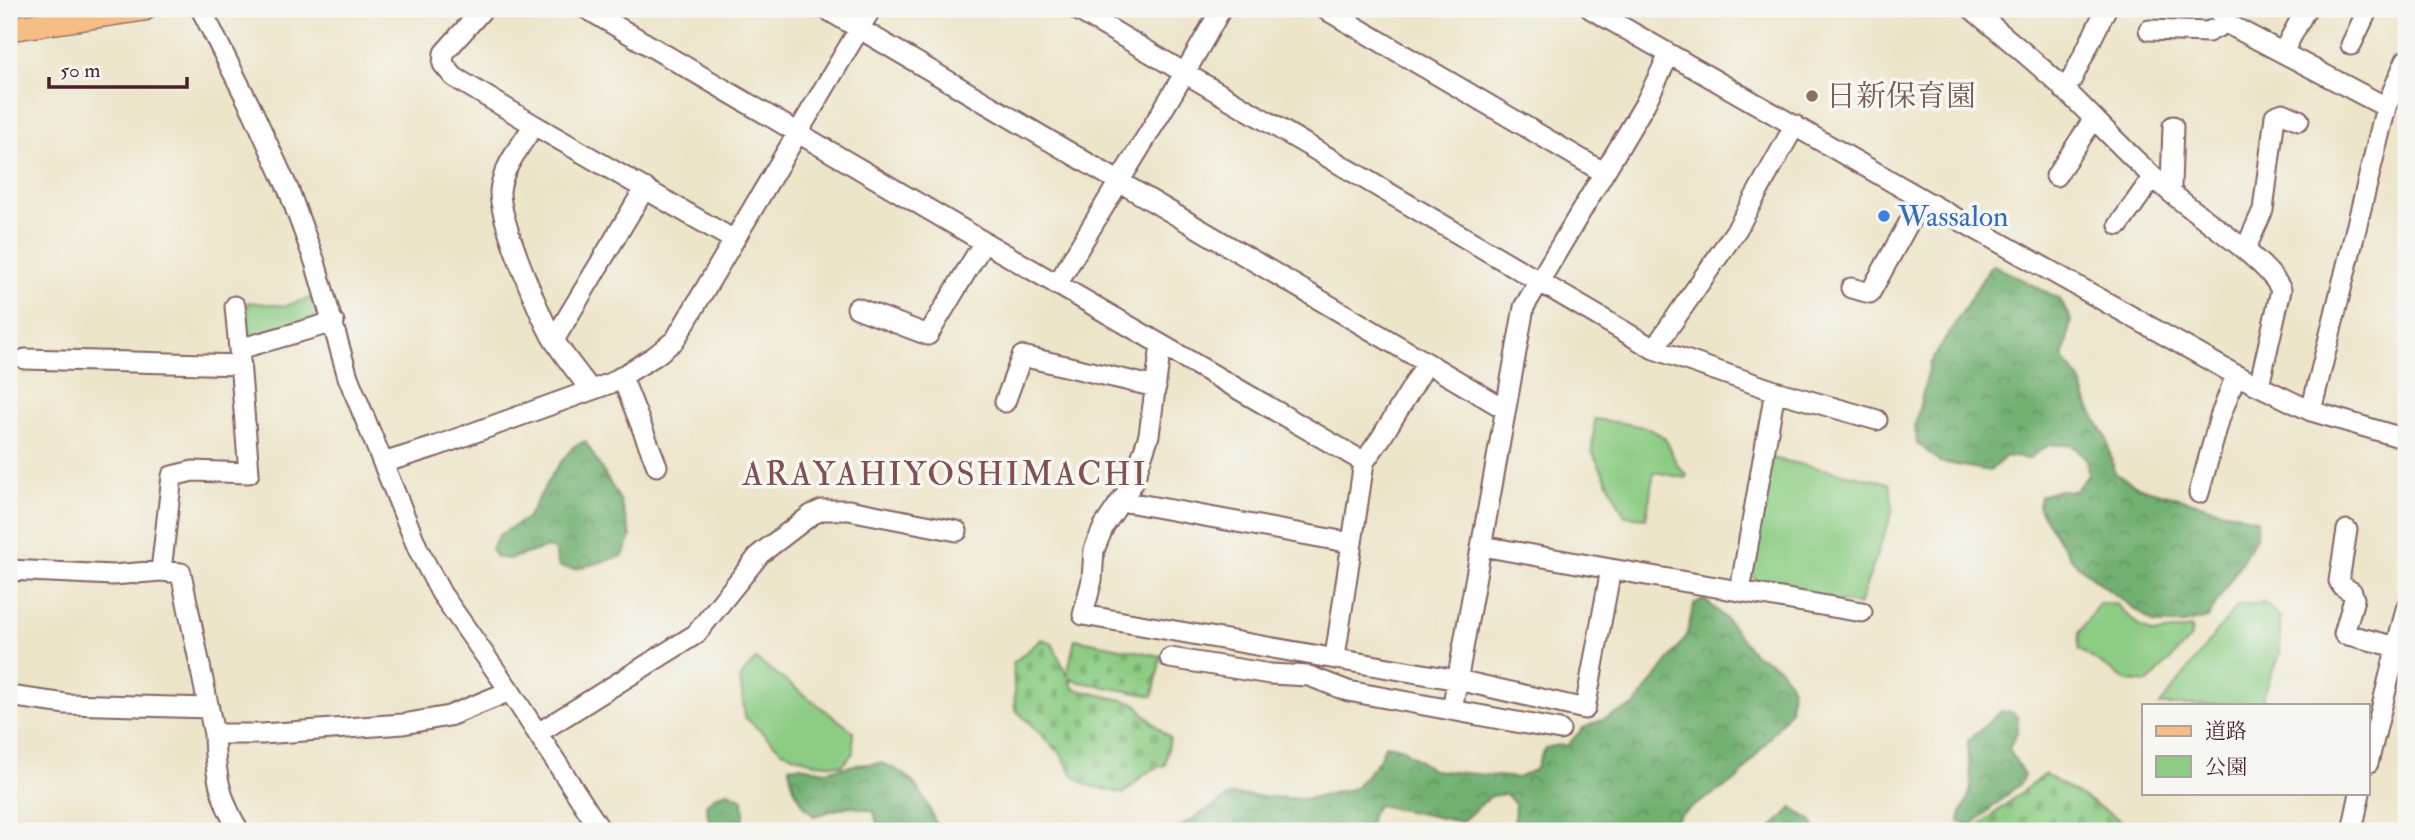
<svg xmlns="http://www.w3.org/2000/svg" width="2415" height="840" viewBox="0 0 2415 840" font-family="'IM FELL Double Pica','Noto Serif JP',serif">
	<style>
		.green { fill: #8ccc83; stroke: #6b7657; stroke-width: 2 }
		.forest { fill: url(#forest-crowns); stroke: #5e684e; stroke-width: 2 }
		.cemetery { fill: url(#cemetery-stones); stroke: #6b7657; stroke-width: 2 }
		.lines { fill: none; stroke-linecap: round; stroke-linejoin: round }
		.minor-casing { stroke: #836462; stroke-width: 23 }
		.major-casing { stroke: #836462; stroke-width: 26 }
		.minor { stroke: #fff; stroke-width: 19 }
		.major { stroke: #f6be87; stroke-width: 23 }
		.education-dot { fill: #8d6e63; stroke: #f6f6f2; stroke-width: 2.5 }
		.shop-dot { fill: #3f7fe0; stroke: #f6f6f2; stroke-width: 2.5 }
		.labels { text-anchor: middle; stroke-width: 7; stroke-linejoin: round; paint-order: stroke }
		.education-label { font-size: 30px; fill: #785e54; stroke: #f6f6f2; text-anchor: start }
		.shop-label { font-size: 30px; fill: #366cbe; stroke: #f6f6f2; text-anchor: start }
		.quarter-label { font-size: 33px; letter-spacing: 2px; fill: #835050; stroke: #f6f6f2 }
	</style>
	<defs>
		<pattern id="forest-crowns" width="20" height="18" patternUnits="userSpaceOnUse" patternTransform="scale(1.75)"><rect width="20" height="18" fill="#71b071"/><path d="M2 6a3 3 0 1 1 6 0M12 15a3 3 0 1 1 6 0" fill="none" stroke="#5f8f5d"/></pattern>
		<pattern id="cemetery-stones" width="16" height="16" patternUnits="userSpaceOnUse" patternTransform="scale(1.75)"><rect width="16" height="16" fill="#8ccc83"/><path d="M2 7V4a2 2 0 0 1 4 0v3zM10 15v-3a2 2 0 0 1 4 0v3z" fill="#7aaf71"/></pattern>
	</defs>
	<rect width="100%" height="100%" fill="#f6f6f2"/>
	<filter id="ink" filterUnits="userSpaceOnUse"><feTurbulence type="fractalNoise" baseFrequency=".0143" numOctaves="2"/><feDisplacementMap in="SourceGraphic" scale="14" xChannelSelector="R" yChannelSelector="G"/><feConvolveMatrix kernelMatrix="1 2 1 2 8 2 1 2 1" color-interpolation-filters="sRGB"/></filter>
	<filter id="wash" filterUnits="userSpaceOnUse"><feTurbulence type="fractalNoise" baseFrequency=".00686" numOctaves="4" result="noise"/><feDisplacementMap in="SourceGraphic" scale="28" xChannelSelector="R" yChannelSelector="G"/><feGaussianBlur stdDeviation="1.57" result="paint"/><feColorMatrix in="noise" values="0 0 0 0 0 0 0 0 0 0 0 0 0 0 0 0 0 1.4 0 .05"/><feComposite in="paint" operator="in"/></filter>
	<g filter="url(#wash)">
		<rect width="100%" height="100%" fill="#ede5c9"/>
		<path class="green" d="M 313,297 L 317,305 L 316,316 L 255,337 L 247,331 L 248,302 L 285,306 Z
			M 1595,419 C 1614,423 1657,424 1667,442 C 1673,455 1675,466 1687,475 L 1686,478 L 1654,472 L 1646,518 L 1625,516 L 1592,451 Z
			M 1771,458 L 1890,483 L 1893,510 L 1859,605 L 1766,588 L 1751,575 Z
			M 2099,603 L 2116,604 L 2139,626 L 2153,634 L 2192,628 L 2190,639 L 2148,683 L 2128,681 L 2078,649 L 2079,633 Z
			M 2264,603 L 2280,617 L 2280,654 L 2263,696 L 2264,705 L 2160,705 L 2238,605 Z
			M 756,659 L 853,731 L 853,753 L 842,765 L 814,763 L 782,751 L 745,717 L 740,677 Z"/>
		<path class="forest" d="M 1993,265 L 2060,299 L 2071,321 L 2063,359 L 2080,380 L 2089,407 L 2106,437 L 2115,473 L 2139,487 L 2257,520 L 2256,537 L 2208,618 L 2184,624 L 2155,624 L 2102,585 L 2073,561 L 2039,509 L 2040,496 L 2059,490 L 2075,491 L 2088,475 L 2087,459 L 2072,445 L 2049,445 L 2028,459 L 2006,456 L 1990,471 L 1940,462 L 1917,443 L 1915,425 L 1930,364 L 1988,270 Z
			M 585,441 L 620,500 L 631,536 L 623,556 L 576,569 L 559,567 L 554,550 L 548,547 L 509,559 L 496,557 L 491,549 L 499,535 L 527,518 L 555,470 L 573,447 Z
			M 1704,599 L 1725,618 L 1753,653 L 1779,667 L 1792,686 L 1790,711 L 1738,779 L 1681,814 L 1666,831 L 1512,831 L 1514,826 L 1515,804 L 1506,794 L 1491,796 L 1461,822 L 1378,805 C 1372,811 1367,822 1372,831 L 1173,831 L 1231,795 L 1306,799 L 1355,788 L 1379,760 L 1385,745 L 1400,747 L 1432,770 L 1518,778 L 1536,769 C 1544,747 1544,745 1568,745 L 1583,728 L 1634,706 L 1686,637 L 1694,604 Z
			M 2001,711 L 2012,712 L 2018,718 L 2018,730 L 2009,749 L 2024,775 L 2021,783 L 1970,826 L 1959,822 C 1960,810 1967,803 1970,791 C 1974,775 1966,758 1968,741 Z
			M 881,763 C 916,775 927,798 938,831 L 879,831 L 874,811 L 849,806 L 814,816 C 799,802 792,788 789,767 L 800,766 L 825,771 L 855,765 Z
			M 728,792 L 743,799 L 744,817 L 739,831 L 711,831 L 706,805 L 715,796 Z
			M 1792,808 L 1812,821 L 1816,831 L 1769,831 Z"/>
		<path class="cemetery" d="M 1042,639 L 1052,643 L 1067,675 L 1075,639 L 1161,656 L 1153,696 L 1070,680 L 1074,689 L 1135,703 L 1154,724 L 1170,738 L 1165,765 C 1142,771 1140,780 1123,794 L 1085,784 L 1073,775 L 1061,754 L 1015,709 L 1013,663 Z
			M 2045,774 L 2133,828 L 2137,831 L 1972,831 Z"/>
	</g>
	<g filter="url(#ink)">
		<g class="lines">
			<defs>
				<path id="minor" d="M 201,9 L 253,112 L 289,191 L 315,262 L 348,377 L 418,549 L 441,593 L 510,691 L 601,831
					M 483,9 L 444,53 L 443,64 L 454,77 L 534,125 C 522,144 502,168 500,191 C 499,219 538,311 552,337 C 563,355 577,372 590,389
					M 587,9 L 984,242 L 1364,462 L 1381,438 L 1427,363 L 1505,409
					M 826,9 L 1427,363
					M 1076,9 L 1654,349 L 1775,391 L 1877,420
					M 1325,9 L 1603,172
					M 1591,9 L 1922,199 L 2236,375 L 2311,411 L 2406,439
					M 1972,9 C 2000,33 2030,57 2057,82 C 2095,118 2129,157 2169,191 C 2195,214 2269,261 2281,290 L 2259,386
					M 2218,9 L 2226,23 L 2386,107
					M 2149,30 L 2208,32 L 2226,23
					M 2351,45 L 2368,9
					M 2283,52 L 2306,9
					M 2063,89 L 2071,81 L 2106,9
					M 534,125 L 734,240
					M 2056,176 L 2093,120
					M 2169,191 L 2171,186 L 2173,126
					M 2119,225 L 2153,177
					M 2245,250 L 2263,210 L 2275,116 L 2283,113 L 2299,120
					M 1057,285 C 1111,192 1170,103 1221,9
					M 1851,288 L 1870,293 L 1922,199
					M 235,306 L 239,349
					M 857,308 L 928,335 L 984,242
					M 554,340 L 645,188
					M 1161,345 L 1149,435 L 1133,483 L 1104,526 L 1094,550 L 1092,580 L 1083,615 L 1458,680 L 1585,709 L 1611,569 L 1862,612
					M 1654,349 L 1737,229 L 1795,125
					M 25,359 L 241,365
					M 622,377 L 657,466
					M 1005,402 L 1022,356 L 1156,387
					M 2311,411 L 2386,107 L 2406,60
					M 383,463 L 434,447 L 611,383 L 655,356 L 675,340 L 871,9
					M 2199,493 L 2220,417 L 2236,375
					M 1122,501 L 1352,543
					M 2347,530 L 2339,581 L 2342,586 L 2352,592 L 2354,599 L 2344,634 L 2406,649
					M 1482,546 L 1611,569
					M 9,570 L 113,575 L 161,571 L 181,573 L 214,734 L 262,734 L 403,724 L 449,716 L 510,691
					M 161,571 L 172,476 L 193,471 L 249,473 L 239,349 L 334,322
					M 1740,591 L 1775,391
					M 1335,657 L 1364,462
					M 1170,658 L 1270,674 L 1309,676 L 1348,691 L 1560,730
					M 16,697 L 66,704 L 209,708
					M 1452,710 L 1524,307 L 1645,104 L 1669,55
					M 538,733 L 696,634 L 760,554 L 811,515 L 822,510 L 849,510 L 957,531
					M 214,734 C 215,773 219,797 239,831
					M 2368,763 L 2406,609
					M 2352,831 L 2360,793"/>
				<path id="major" d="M 9,29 L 144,9"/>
			</defs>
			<use href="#minor" class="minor-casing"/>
			<use href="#major" class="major-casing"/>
			<use href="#minor" class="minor"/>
			<use href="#major" class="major"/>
		</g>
	</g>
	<circle class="education-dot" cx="1812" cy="96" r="7"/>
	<circle class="shop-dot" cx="1884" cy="216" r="7"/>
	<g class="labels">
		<g class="education-label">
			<text x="1826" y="106">日新保育園</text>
		</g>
		<g class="shop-label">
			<text x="1898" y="226">Wassalon</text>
		</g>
		<g class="quarter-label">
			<text x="945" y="485">ARAYAHIYOSHIMACHI</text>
		</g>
	</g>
	<rect width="2415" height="840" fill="none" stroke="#f6f6f2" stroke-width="35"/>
	<rect x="2142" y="704" width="228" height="91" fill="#f6f6f2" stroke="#b1a0a2" stroke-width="2"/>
	<rect x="2156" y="726" width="35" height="10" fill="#f6be87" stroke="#b1a0a2" stroke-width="2"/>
	<text x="2205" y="738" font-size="21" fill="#4a1f2b">道路</text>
	<rect x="2156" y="756" width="35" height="21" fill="#8ccc83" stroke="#b1a0a2" stroke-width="2"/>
	<text x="2205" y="774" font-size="21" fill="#4a1f2b">公園</text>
	<path d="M49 77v10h138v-10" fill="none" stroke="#4a1f2b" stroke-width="3.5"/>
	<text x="60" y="77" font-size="21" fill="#4a1f2b" stroke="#f6f6f2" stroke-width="5" paint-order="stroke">50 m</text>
</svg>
